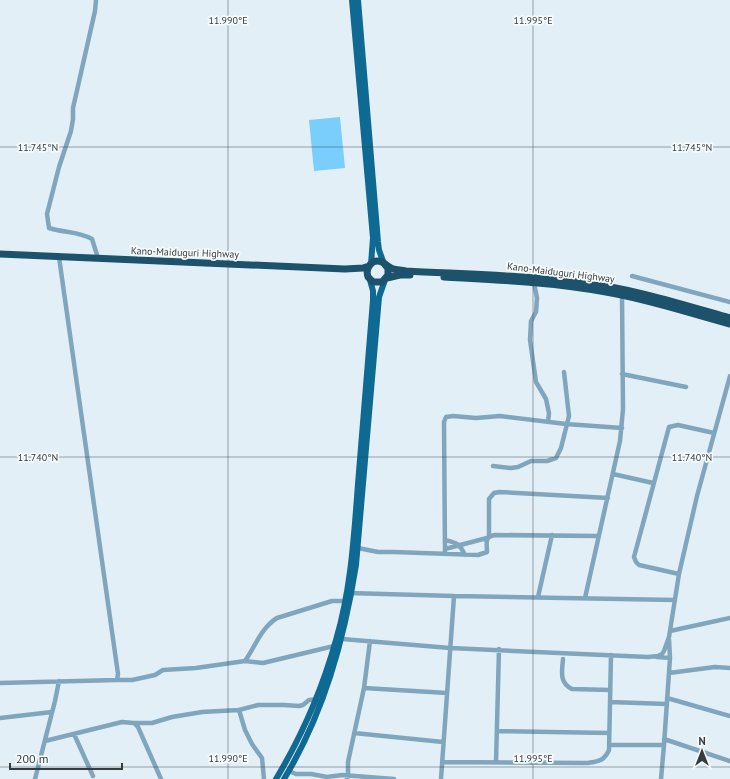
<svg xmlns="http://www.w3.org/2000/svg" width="730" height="779" viewBox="0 0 730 779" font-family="'PT Sans',sans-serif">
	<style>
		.green { fill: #79cefc }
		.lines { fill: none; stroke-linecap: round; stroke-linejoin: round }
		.minor { stroke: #80a6bd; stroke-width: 4.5 }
		.major { stroke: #0e6a92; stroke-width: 6 }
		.highway { stroke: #1d526c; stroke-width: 7 }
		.ticks { fill: none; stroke: #363b3e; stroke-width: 1; stroke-opacity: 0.45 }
		.labels { text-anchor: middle; stroke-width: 3.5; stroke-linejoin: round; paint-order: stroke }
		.street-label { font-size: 10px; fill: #363b3e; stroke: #f6fbfe }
		.ticks-label { font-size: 10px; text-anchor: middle; fill: #363b3e; stroke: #f6fbfe; stroke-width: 3.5; stroke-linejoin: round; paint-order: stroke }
	</style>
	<rect width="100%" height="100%" fill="#e3eff6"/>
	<path class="green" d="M 340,117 L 345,168 L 314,171 L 309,120 Z"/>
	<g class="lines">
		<path class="minor" d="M 96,0 L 95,11 L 73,108 L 73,119 L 71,131 L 59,167 L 47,214 L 49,228 C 65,233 78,231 92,239 L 98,258
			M 632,276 L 730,302
			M 534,283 L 537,298 L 536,312 L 531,321 L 530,340 L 536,382 L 546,399 L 549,413 L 548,422
			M 622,374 L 686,387
			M 493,466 L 511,468 L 518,467 L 531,461 L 547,461 L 556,458 L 561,448 L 569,416 L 564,372
			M 613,474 L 653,483
			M 489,536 L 489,499 L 494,493 L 499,492 L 608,498
			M 445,540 C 457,543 459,543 465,555
			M 358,548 L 378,552 L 394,552 L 478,555 L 487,552 C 487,543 484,537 495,535 L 599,536
			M 445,549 L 487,538
			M 445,553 L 444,422 L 446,417 L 453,416 L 476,418 L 500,416 L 566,424 L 622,428
			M 679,574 L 639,565 L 636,562 L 634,557 L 669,427 L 678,425 L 714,433
			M 348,593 L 454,596 L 675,600
			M 538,597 L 552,535
			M 585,598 L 620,441 L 623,409 L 622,295
			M 670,631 L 730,618
			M 342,639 L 450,648 L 648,657 L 658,656 L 662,654 L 664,651 L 669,637 L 679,574 L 697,496 L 730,376
			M 657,657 L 670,658
			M 563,659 C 562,671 559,683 572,689 L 610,690
			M 245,661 C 255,647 261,628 277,618 L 332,601 L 345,601
			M 669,673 L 715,667 L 730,668
			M 117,680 L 132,680 L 155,675 L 163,670 L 196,668 L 245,661 L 263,663 L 334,646
			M 0,683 L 117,680 L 118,674 L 59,257
			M 364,688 L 447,693
			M 667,698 L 730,716
			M 610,702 L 667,704
			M 239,710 L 245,730 L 252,744 L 262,758 L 264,779
			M 0,718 L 52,712
			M 134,723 L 152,723 L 172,717 L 202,712 L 239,710 L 258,705 L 284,705 L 299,706 L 303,705 L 309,700 L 317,699
			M 497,731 L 609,733
			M 354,733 L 443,742
			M 74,734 L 93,776
			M 664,739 L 730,761
			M 45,741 L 122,722 L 134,723 L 138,727 L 161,779
			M 609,745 L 664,745 L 661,779
			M 664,745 L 670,658 L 669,639
			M 442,762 L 588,763 C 599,761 604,761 609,750 L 611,655
			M 496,762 L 499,649
			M 289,771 L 296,774 L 311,774 L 327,777 L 342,775 L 394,779
			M 35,779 L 55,701 L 59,681
			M 347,779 L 348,776 L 348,762 L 364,688 L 370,641
			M 441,779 L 454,596"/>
		<path class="major" d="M 352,0 L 373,238 L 371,264
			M 358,0 L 378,242 L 379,250 L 384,264
			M 276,779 C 303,734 322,690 336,640 C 351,590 354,536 358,484 C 363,423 368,361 373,300 L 373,291 L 370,280
			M 284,779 C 324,713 344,640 356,565 L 379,297 L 385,280"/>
		<path class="highway" d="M 0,254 L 345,269 L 363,268 L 369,266
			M 386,266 L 388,268 L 388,275 L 382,282 L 373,282 L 368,277 C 365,268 372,258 382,262 C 386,264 388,267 393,269 C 397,270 401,270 406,271 C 463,274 521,275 579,282 C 630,288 681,304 730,318
			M 444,277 C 498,280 553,282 606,292 C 648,299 689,313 730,324
			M 387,278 L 400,275 L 410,275"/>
	</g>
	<path class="ticks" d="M 228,0 L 228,779M 533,0 L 533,779M 0,147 L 730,147M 0,457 L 730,457M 0,767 L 730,767"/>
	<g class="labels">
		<g class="street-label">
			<text transform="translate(185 252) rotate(2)" y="4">Kano-Maiduguri Highway</text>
			<text transform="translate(561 272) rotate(7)" y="4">Kano-Maiduguri Highway</text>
		</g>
	</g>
	<g class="ticks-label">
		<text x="228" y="24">11.990°E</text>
		<text x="533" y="24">11.995°E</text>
		<text x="38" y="151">11.745°N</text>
		<text x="692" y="151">11.745°N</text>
		<text x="38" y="461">11.740°N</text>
		<text x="692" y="461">11.740°N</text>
		<text x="228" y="762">11.990°E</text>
		<text x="533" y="762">11.995°E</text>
	</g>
	<g transform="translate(702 751)" stroke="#f6fbfe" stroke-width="3" paint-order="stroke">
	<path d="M0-3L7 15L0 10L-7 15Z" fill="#363b3e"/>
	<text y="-6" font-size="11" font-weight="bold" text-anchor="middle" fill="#363b3e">N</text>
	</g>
	<path d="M10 763v6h112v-6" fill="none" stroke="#363b3e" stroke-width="2"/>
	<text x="16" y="763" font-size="12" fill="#363b3e" stroke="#f6fbfe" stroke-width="3" paint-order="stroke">200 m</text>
</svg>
